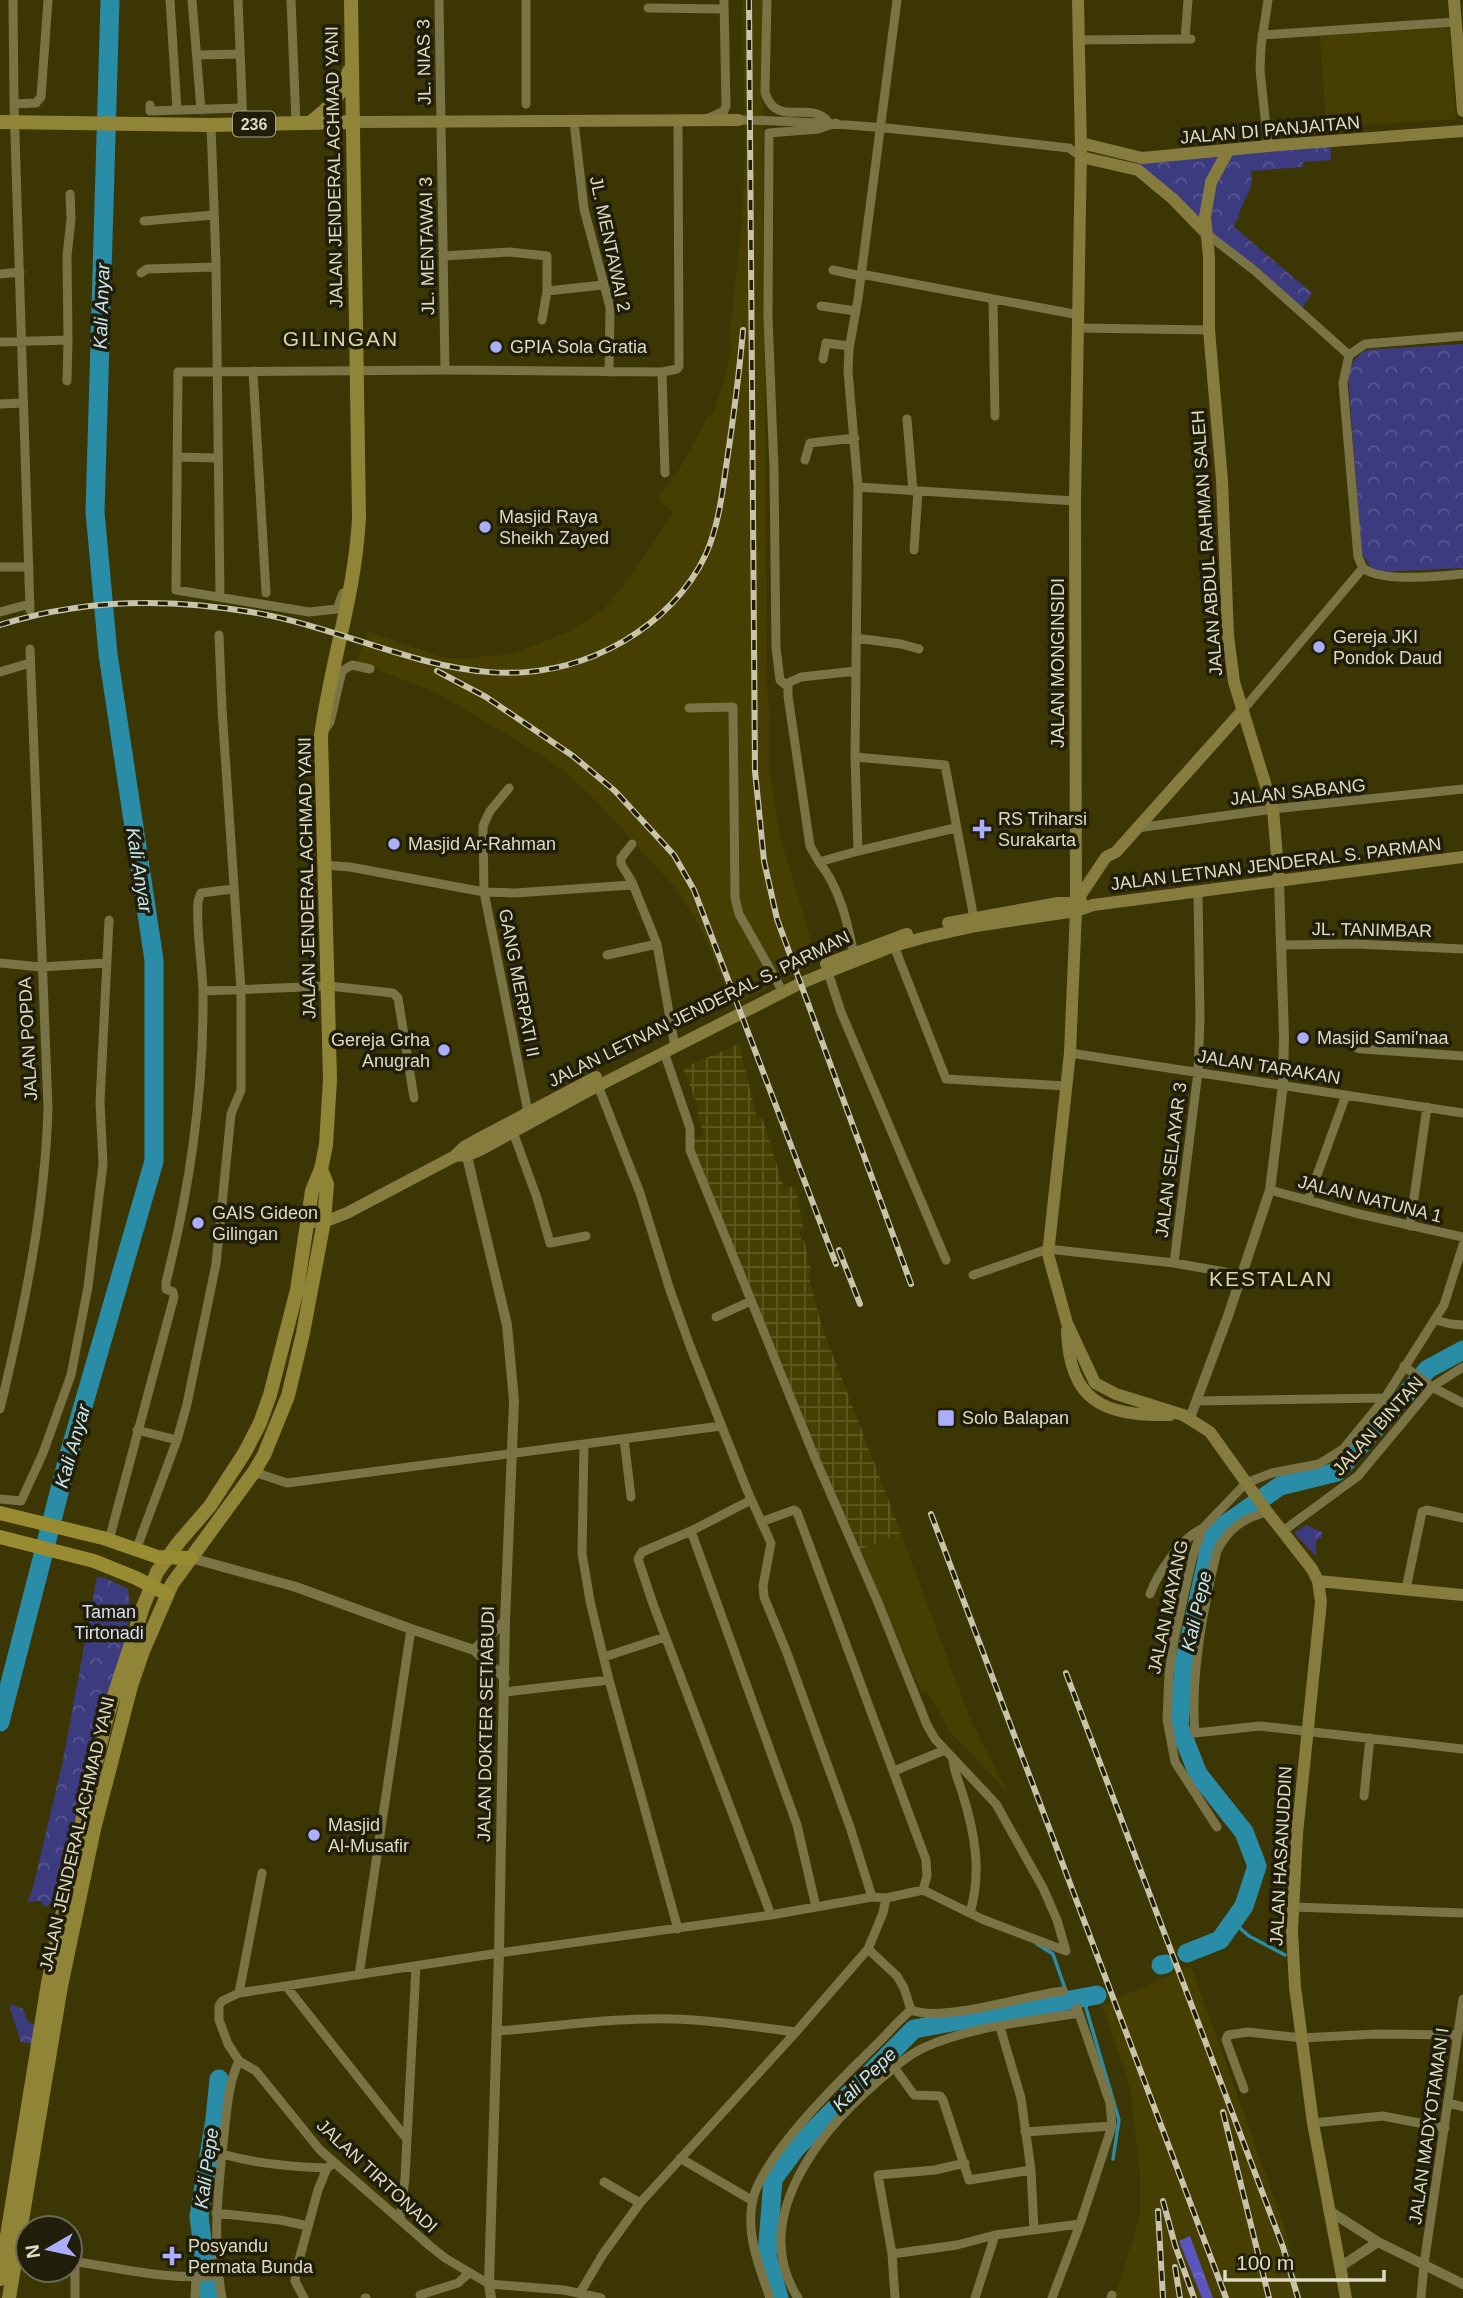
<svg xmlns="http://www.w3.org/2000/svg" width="1463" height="2298" viewBox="0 0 1463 2298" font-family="Arial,sans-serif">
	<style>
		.built { fill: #473e01 }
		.industrial { fill: url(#industrial-grid) }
		.forest { fill: url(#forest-crowns) }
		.park { fill: url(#park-crowns) }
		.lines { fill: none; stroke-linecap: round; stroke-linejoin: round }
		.stream { stroke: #2a8da8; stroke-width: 3.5 }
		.river { stroke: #2a8da8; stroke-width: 19 }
		.minor { stroke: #797345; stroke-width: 9 }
		.tertiary { stroke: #797345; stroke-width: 10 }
		.secondary { stroke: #857c3e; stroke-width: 12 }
		.primary { stroke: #908536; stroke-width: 14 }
		.trunk { stroke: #988b31; stroke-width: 14 }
		.rail-casing { stroke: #c8c4a9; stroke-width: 6 }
		.rail { stroke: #201d0a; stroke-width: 3.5; stroke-dasharray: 10; stroke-linecap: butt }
		.poi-dot { fill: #abaffb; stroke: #201d0a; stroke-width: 2.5 }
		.labels { text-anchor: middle; stroke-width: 7; stroke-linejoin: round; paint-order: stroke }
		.shield { fill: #201d0a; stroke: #a5a28c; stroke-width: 2 }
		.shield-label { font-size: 16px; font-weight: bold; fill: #dedbc3 }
		.street-label { font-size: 18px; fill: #dedbc3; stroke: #201d0a }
		.poi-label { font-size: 18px; fill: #dedbc3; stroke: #201d0a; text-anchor: start }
		.park-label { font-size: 18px; fill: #dcdffb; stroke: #201d0a }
		.water-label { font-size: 19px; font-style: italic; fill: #c4e6f1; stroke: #201d0a }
		.quarter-label { font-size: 21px; letter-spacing: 2px; fill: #ddd6a5; stroke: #201d0a }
	</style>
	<defs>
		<pattern id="industrial-grid" width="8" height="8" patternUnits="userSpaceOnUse" patternTransform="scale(1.75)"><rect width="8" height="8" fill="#473e01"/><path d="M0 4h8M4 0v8" fill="none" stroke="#615924"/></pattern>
		<pattern id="forest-crowns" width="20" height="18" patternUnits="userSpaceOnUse" patternTransform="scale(1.75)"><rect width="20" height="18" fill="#5954be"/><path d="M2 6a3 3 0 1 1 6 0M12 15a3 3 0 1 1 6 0" fill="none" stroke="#706cc5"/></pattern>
		<pattern id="park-crowns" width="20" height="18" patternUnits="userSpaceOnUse" patternTransform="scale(1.75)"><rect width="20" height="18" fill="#3d3b80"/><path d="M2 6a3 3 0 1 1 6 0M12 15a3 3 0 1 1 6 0" fill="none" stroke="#595790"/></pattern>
	</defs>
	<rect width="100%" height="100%" fill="#3c3504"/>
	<path class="built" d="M 742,0 L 762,0 L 767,686 L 770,718 L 770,776 L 781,840 L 818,962 L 732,1006 L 713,956 L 696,920 L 673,885 L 596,801 L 568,774 L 538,753 L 435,692 L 357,662 L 368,631 L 441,657 L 458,659 L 511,654 L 571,631 L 605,608 L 631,575 L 673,513 L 657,499 L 677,473 L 709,415 L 713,415 L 727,369 L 732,344 L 729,342 L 742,219 L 745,147 Z
		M 1449,28 L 1456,119 L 1326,127 L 1320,36 Z
		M 901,1533 L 970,1719 L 1008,1793 L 950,1732 L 927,1691 L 922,1693 L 859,1550 Z
		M 1191,1966 L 1284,2225 L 1303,2298 L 1213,2298 L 1189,2236 L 1180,2241 L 1202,2298 L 1114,2298 L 1140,2216 L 1140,2172 L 1130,2088 L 1102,2005 Z"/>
	<path class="industrial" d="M 739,1044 L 757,1118 L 762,1117 L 784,1188 L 795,1186 L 804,1229 L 799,1230 L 801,1240 L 804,1240 L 811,1272 L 808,1273 L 822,1327 L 901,1533 L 859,1550 L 817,1457 L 690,1141 L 704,1134 L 697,1117 L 699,1110 L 683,1068 Z"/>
	<path class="forest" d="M 1190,2236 L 1213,2298 L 1202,2298 L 1179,2241 Z"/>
	<path class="park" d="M 1330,144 L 1331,160 L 1303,162 L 1303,167 L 1251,171 L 1252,184 L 1238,215 L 1239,218 L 1233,226 L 1312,293 L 1302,308 C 1271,278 1245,257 1210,233 L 1215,185 L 1231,154 Z
		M 1223,154 L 1205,230 L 1138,165 L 1138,161 Z
		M 1463,344 L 1463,568 L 1380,572 L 1371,568 L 1362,554 L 1348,376 C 1351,363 1355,356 1367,350 Z
		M 1306,1525 L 1322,1532 L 1322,1538 L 1316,1540 L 1316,1556 L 1294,1533 Z
		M 97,1577 L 105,1578 L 128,1589 L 131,1613 L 59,1907 L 53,1902 L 45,1907 L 40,1901 L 27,1902 L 32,1891 L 62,1765 Z
		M 11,2004 L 23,2009 L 28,2022 L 35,2025 L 32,2044 L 21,2042 L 10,2009 Z"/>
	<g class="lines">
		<path class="stream" d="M 1233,1922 L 1249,1936 L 1285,1955
			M 1037,1944 L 1053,1954 L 1069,2000
			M 1088,1998 L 1086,2008 L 1119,2120 L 1113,2159"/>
		<path class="river" d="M 0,1722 L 68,1458 L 154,1161 L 154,960 L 108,654 L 95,512 L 110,0
			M 1187,1953 L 1220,1940 L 1244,1906 L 1257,1866 L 1244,1832 L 1198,1774 L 1179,1726 L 1184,1664 L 1213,1533 L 1280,1486 L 1337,1472 L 1428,1369 L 1463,1350
			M 1161,1965 L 1165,1964
			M 209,2298 L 199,2216 L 215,2119 L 219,2079
			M 779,2298 L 767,2256 L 773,2179 L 796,2148 L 914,2029 L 1097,1995"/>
		<path class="minor" d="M 13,0 L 14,104 L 30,610
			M 170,0 L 177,110
			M 192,0 L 201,110
			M 238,0 L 243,124
			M 291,0 L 296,123
			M 439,0 L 445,370
			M 767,0 L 765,92 C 776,130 812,98 829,123
			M 1268,0 L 1261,46 L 1260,70 L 1268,146
			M 648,8 L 724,9
			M 1262,35 L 1456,22
			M 1185,39 L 1188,0
			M 1078,40 L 1191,39
			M 198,55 L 240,54
			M 14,104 L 36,103 L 41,97 L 48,0
			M 526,104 L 526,0
			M 150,105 L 150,111 L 242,108
			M 706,119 L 724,111 L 726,106 L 724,0
			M 739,120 C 850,121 960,136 1069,148 L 1081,157
			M 574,122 L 584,209 L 610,307 L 609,372
			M 211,125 L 216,263 L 220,597
			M 144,221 L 214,215
			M 1207,234 L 1255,271 L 1349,355
			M 443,256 L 510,252 L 547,256 L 547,291 L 542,320
			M 833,270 L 861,276
			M 141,273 L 147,269 L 216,267
			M 0,274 L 20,272
			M 861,274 L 1079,315
			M 547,291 L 603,285
			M 993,300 L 995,416
			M 821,306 L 856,311
			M 1079,328 L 1209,330
			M 68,340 L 67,256 L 71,219 L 70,194
			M 0,342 L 68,340 L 67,381
			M 1349,355 L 1343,383 L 1358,557 L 1363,568
			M 1349,355 L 1365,344 L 1463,336
			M 823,359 L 826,343 L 849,346
			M 253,371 L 266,593
			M 662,372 L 665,473
			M 0,404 L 23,403
			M 907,419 L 913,491
			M 177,457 L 218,458
			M 805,460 L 810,443 L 855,438
			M 858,487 L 848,371 L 849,349 L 858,299 L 897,0
			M 914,550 L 918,491
			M 0,567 L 29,567
			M 1363,568 C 1382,583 1439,576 1463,574
			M 343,593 L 337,609 L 309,612 L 176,590 L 178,372 L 445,370 L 662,372 L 677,369 L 679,366 L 678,122
			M 0,612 L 30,604
			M 856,638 L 901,644 L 919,649
			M 0,672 L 30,663
			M 788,687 L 780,680 L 776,648 L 774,469 L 768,317 L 769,133 L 818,129 L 836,123
			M 689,708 L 733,707 L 735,898 L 739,914 L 779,985
			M 1242,711 L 1363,568
			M 326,728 L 330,722 L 342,671 L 352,665 L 370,669
			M 855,757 L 945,765 L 975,924
			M 509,788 L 490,811 L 483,826 L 484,892 L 529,1117
			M 1137,828 L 1273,809 L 1463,789
			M 632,844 L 621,858 L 621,864 L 632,882 L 657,944 L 675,1047
			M 858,851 L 955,828
			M 819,862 L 810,846 L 788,696 L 788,683 L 801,677 L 856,671
			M 324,865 L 350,867 L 484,892 L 515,893 L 632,885
			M 1281,945 L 1356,944 L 1463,949
			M 894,946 L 946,1079 L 1066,1086
			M 607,955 L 657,944
			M 855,959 C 848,926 841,889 819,862 L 858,851 L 855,757 L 858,487 L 1075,501
			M 0,963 L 41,967 L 107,963
			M 828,972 L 841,1012 L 946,1260
			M 203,991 L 329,986 L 393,993 L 398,998 L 414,1098
			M 1356,1042 L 1357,1048 L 1362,1049 L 1463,1056
			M 664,1052 L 690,1128 L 690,1150 L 815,1458 L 877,1600 L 927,1725 L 935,1739 L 996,1804 L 1043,1888 L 1057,1920 L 1066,1951
			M 1070,1053 L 1463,1113
			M 597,1083 L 640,1193 L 670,1290 L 690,1346 L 747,1490 L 771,1543 L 763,1586 L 764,1597 L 787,1653 L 850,1827 L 872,1897
			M 513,1132 L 537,1198 L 550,1243 L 586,1236
			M 1270,1190 L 1355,1213 L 1463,1237
			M 1308,1200 L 1346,1095
			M 1410,1226 L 1427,1107
			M 1174,1263 L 1198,1072 L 1200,1018 L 1198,892
			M 973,1275 L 1048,1249 L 1174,1263 L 1242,1275
			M 716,1317 L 751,1301
			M 1435,1320 L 1451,1324 L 1463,1325
			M 1404,1366 L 1432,1387 L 1463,1403
			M 1196,1401 L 1385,1398
			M 0,1409 C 24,1309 45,1210 48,1108 L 30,649
			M 137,1430 L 177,1440
			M 624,1439 L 631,1497
			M 254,1472 L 287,1483 L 584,1444
			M 0,1499 L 21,1501 L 43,1453 L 71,1375 L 88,1287 L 103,1164 L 100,1102 L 109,920
			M 751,1500 L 691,1531 L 642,1552 L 638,1559 L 653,1604 L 771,1915
			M 1267,1512 C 1243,1518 1228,1529 1217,1551 C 1203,1608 1190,1675 1195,1733 L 1260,1726 L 1463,1749
			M 761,1522 L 794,1510 L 797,1512 L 926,1860 L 927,1876 L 923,1890
			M 691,1531 L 797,1825 L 816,1907
			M 1283,1531 L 1358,1476 L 1432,1387 L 1463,1367
			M 109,1540 L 174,1297 L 173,1292 L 166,1289 L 166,1282 C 190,1188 204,1089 203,991 C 202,961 196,931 198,901 L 201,893 L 233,889
			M 136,1550 L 177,1440 L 187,1404 L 216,1264 L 231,1114 L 241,1090 L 241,990 L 222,709 L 219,635
			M 1406,1589 L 1422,1512 L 1427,1510 L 1463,1518
			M 1150,1594 C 1158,1573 1181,1538 1202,1529
			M 604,1657 L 665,1637
			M 505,1692 L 609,1680
			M 953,1760 C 954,1772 959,1782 962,1792 C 975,1833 982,1872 970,1913
			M 894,1771 L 945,1750
			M 1364,1796 L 1370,1738
			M 1217,1827 L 1175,1762 L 1167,1719 L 1169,1673 L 1174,1640 L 1192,1559 L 1202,1529 L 1246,1483 L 1272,1473 L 1319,1464 L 1343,1449 L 1385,1398 L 1444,1305 L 1463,1245
			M 1293,1907 L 1463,1913
			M 678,1929 L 609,1680 L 590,1601 L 582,1553 L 584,1444 L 721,1426
			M 868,1949 L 897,1976 L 904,1988 L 911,2010
			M 359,1975 L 411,1629
			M 286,1986 L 406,2138
			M 239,1993 L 262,1873
			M 1000,2027 L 1021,2098 L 1031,2170 L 1034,2230
			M 497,2031 C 555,2027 615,2017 673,2019 C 714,2020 755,2027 796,2032
			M 894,2067 L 914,2095 L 940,2096 L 943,2100 L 969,2180 L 1031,2170
			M 1244,2089 L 1226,2040 L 1228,2035 L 1248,2032 L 1302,2038 L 1376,2034 L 1458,2035
			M 1449,2103 L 1463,2107
			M 1313,2123 L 1383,2116 L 1445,2128
			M 1025,2132 L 1112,2126
			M 222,2154 C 257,2164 291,2167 327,2168 L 330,2166
			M 680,2158 L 753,2201
			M 604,2182 L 640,2203
			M 216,2213 L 280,2220 L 308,2226
			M 400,2219 L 405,2178 L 416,1966
			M 892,2254 L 878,2175 L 935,2170 L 965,2163
			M 70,2261 C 116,2267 173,2282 219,2275
			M 580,2293 L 603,2254 L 640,2203 L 796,2032 L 868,1949 L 883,1913 L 886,1898 L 923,1890 L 982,1919 L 1066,1951
			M 420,2295 L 458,2283 L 469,2273
			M 75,2298 L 75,2261
			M 195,2298 L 196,2277
			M 222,2298 C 212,2243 218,2190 224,2135 C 227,2109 228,2084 239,2061
			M 304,2298 L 295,2281 L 296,2271 L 318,2190 L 327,2168
			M 365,2298 L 366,2298
			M 601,2298 L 564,2290 L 489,2284 L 445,2258 L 430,2246 L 320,2150 L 256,2071 L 239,2061 L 228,2044 L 219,2020 L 219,2006 L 222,2001 L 239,1993 L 499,1953 L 771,1915 L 872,1897 L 886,1898
			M 770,2298 C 759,2266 745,2233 753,2199 C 764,2154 843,2077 877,2044 C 889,2032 899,2020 911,2010 C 944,2023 1026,1995 1063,1991
			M 798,2298 C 748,2220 819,2132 876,2083 C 891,2070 905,2057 923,2048 C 971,2026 1027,2022 1078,2013
			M 895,2298 L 892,2254 L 957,2245 L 995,2235
			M 975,2298 L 995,2235 L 1080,2224
			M 1052,2298 L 1080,2224 L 1112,2126 L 1110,2103 L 1077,2008
			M 1111,2298 L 1112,2295
			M 1421,2298 L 1424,2264 L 1463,1999"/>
		<path class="tertiary" d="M 465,1148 L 507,1325 L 514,1401 L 505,1621 L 499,1953 L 489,2284 L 491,2298
			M 1190,1418 L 1228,1316 L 1270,1190 L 1283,1085 L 1284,1037 L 1279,881
			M 191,1558 L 296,1587 L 411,1629 L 474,1650 L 505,1678
			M 474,1650 L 505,1621
			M 1328,2210 L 1378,2242 L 1463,2284
			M 1340,2267 L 1378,2242"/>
		<path class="secondary" d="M 1078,0 L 1081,149 L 1075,501 L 1076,911 L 1070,1053 L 1048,1254 L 1067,1323 L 1095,1383 L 1116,1394 L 1183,1415 L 1210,1432 L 1265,1509 L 1312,1569 L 1318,1581 L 1321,1602 L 1297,1834 L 1292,1931 L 1295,1987 L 1313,2123 L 1346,2298
			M 1454,0 L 1463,111
			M 352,122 L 739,120
			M 1081,143 L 1142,158 L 1268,146 L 1463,131
			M 1228,151 L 1211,182 L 1205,217 L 1209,257 L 1209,330 L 1222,480 L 1228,635 L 1234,682 L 1273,809 L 1279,881
			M 1081,157 L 1138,170 L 1173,199 L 1207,234
			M 1076,902 L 1106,857 L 1116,852 L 1242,711
			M 948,923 L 1058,903 L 1082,903
			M 826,964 L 907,934
			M 455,1156 L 468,1155 L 480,1150 L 588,1091 L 799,984 L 828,972 L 894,946 L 922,938 L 976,926 L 1076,911 L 1093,905 L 1463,857
			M 307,1223 L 329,1220 L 347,1213 L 455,1156 L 464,1147 L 480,1138 L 596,1077
			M 1067,1330 C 1069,1402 1104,1416 1170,1415
			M 1318,1581 L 1463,1595"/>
		<path class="primary" d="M 0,122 L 211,125 L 352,122
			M 311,122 C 330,108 342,94 349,71
			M 0,2279 L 48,1983 L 81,1826 L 107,1717 L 143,1607 L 157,1572 L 179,1542 L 210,1506 L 245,1452 L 260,1423 L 270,1395 L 297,1290 L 312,1191 L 321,1169 L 326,1145 L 330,1079 L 321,736 C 331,662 355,594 359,518 L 351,0
			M 9,2298 L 61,1986 L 94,1829 L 131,1686 L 143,1651 L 172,1584 L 254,1472 L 264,1455 L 288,1396 L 303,1333 L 324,1221 L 327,1184 L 321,1169"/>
		<path class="trunk" d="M 0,1513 L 103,1538 L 158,1557 L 191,1558
			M 0,1537 L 94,1561 L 136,1578 L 167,1594"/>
		<defs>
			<path id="rail" d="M 749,0 L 755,771 L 764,861 L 777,919 L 911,1284
				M 0,625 C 81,599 168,598 251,612 C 382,634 491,718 624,641 C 658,621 689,591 706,554 C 718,527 722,496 726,467 C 733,421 739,376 743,330
				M 437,671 L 486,697 L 573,756 L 615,791 L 674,855 L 694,890 L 836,1264
				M 839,1250 L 860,1304
				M 931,1514 L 1226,2298
				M 1066,1673 L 1283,2247 L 1298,2298
				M 1223,2112 L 1269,2298
				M 1163,2201 L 1175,2245 L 1194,2298
				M 1158,2211 L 1163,2298
				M 1175,2267 L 1180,2298"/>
		</defs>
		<use href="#rail" class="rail-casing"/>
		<use href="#rail" class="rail"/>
	</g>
	<g class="poi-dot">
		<circle cx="496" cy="347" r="7"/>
		<circle cx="485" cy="527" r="7"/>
		<circle cx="1319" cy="647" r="7"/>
		<path d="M978.5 818.5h7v7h7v7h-7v7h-7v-7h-7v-7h7z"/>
		<circle cx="394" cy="844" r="7"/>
		<circle cx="1303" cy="1038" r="7"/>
		<circle cx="444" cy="1050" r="7"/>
		<circle cx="198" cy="1223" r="7"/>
		<rect x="937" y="1409" width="18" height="18" rx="3.5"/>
		<circle cx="314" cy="1835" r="7"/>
		<path d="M168.5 2245.5h7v7h7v7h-7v7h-7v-7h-7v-7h7z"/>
	</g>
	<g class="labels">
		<rect class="shield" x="233" y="111.5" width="42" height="25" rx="5"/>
		<g class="shield-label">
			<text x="254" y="130">236</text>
		</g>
		<g class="street-label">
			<text transform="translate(424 62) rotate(-91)" y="6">JL. NIAS 3</text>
			<text transform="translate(1270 130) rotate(-5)" y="6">JALAN DI PANJAITAN</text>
			<text transform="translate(334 167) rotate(-91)" y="6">JALAN JENDERAL ACHMAD YANI</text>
			<text transform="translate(610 244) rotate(78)" y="6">JL. MENTAWAI 2</text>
			<text transform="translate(427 246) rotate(-91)" y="6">JL. MENTAWAI 3</text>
			<text transform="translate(1207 543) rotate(-94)" y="6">JALAN ABDUL RAHMAN SALEH</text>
			<text transform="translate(1058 663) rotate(-90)" y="6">JALAN MONGINSIDI</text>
			<text transform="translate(1298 792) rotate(-6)" y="6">JALAN SABANG</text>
			<text transform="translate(1276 864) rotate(-7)" y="6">JALAN LETNAN JENDERAL S. PARMAN</text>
			<text transform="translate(307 878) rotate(-91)" y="6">JALAN JENDERAL ACHMAD YANI</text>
			<text transform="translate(1372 930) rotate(1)" y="6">JL. TANIMBAR</text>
			<text transform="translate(519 983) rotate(79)" y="6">GANG MERPATI II</text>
			<text transform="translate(699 1009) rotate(-26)" y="6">JALAN LETNAN JENDERAL S. PARMAN</text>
			<text transform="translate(28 1039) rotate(-93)" y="6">JALAN POPDA</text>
			<text transform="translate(1269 1067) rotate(9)" y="6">JALAN TARAKAN</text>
			<text transform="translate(1171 1160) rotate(-83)" y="6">JALAN SELAYAR 3</text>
			<text transform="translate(1370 1199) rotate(14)" y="6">JALAN NATUNA 1</text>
			<text transform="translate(1378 1426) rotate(-48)" y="6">JALAN BINTAN</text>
			<text transform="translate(1168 1607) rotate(-78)" y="6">JALAN MAYANG</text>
			<text transform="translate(486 1724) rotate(-89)" y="6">JALAN DOKTER SETIABUDI</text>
			<text transform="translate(77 1834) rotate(-77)" y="6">JALAN JENDERAL ACHMAD YANI</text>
			<text transform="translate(1281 1856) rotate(-87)" y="6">JALAN HASANUDDIN</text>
			<text transform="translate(1429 2126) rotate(-82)" y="6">JALAN MADYOTAMAN I</text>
			<text transform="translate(377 2176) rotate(43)" y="6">JALAN TIRTONADI</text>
		</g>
		<g class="poi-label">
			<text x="510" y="353">GPIA Sola Gratia</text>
			<text x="499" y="523">Masjid Raya<tspan x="499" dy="21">Sheikh Zayed</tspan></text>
			<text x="1333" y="643">Gereja JKI<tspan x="1333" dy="21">Pondok Daud</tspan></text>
			<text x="998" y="825">RS Triharsi<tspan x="998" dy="21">Surakarta</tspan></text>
			<text x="408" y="850">Masjid Ar-Rahman</text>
			<text x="1317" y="1044">Masjid Sami'naa</text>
			<text x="430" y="1046" text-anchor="end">Gereja Grha<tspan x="430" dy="21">Anugrah</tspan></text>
			<text x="212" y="1219">GAIS Gideon<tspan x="212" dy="21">Gilingan</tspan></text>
			<text x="962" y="1424">Solo Balapan</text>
			<text x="328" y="1831">Masjid<tspan x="328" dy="21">Al-Musafir</tspan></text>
			<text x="188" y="2252">Posyandu<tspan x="188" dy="21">Permata Bunda</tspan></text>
		</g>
		<g class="park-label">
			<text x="109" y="1618">Taman<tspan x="109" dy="21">Tirtonadi</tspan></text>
		</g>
		<g class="water-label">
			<text transform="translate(101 306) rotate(-88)" y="7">Kali Anyar</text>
			<text transform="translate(140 870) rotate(81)" y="7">Kali Anyar</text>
			<text transform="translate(72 1446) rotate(-74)" y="7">Kali Anyar</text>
			<text transform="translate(1196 1611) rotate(-77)" y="7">Kali Pepe</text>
			<text transform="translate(864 2079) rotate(-45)" y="7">Kali Pepe</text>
			<text transform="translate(206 2168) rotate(-82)" y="7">Kali Pepe</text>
		</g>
		<g class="quarter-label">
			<text x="341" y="346">GILINGAN</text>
			<text x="1271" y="1286">KESTALAN</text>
		</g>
	</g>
	<g transform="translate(49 2249) rotate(261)"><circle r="33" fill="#201d0a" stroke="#6c6954" stroke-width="2"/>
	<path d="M0-5L12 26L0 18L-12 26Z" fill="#abaffb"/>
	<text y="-10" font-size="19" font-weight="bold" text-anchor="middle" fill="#dedbc3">N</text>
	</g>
	<path d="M1225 2270v10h159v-10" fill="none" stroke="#dedbc3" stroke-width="3.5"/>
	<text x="1236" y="2270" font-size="21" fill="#dedbc3" stroke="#201d0a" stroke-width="5" paint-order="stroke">100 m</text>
</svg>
